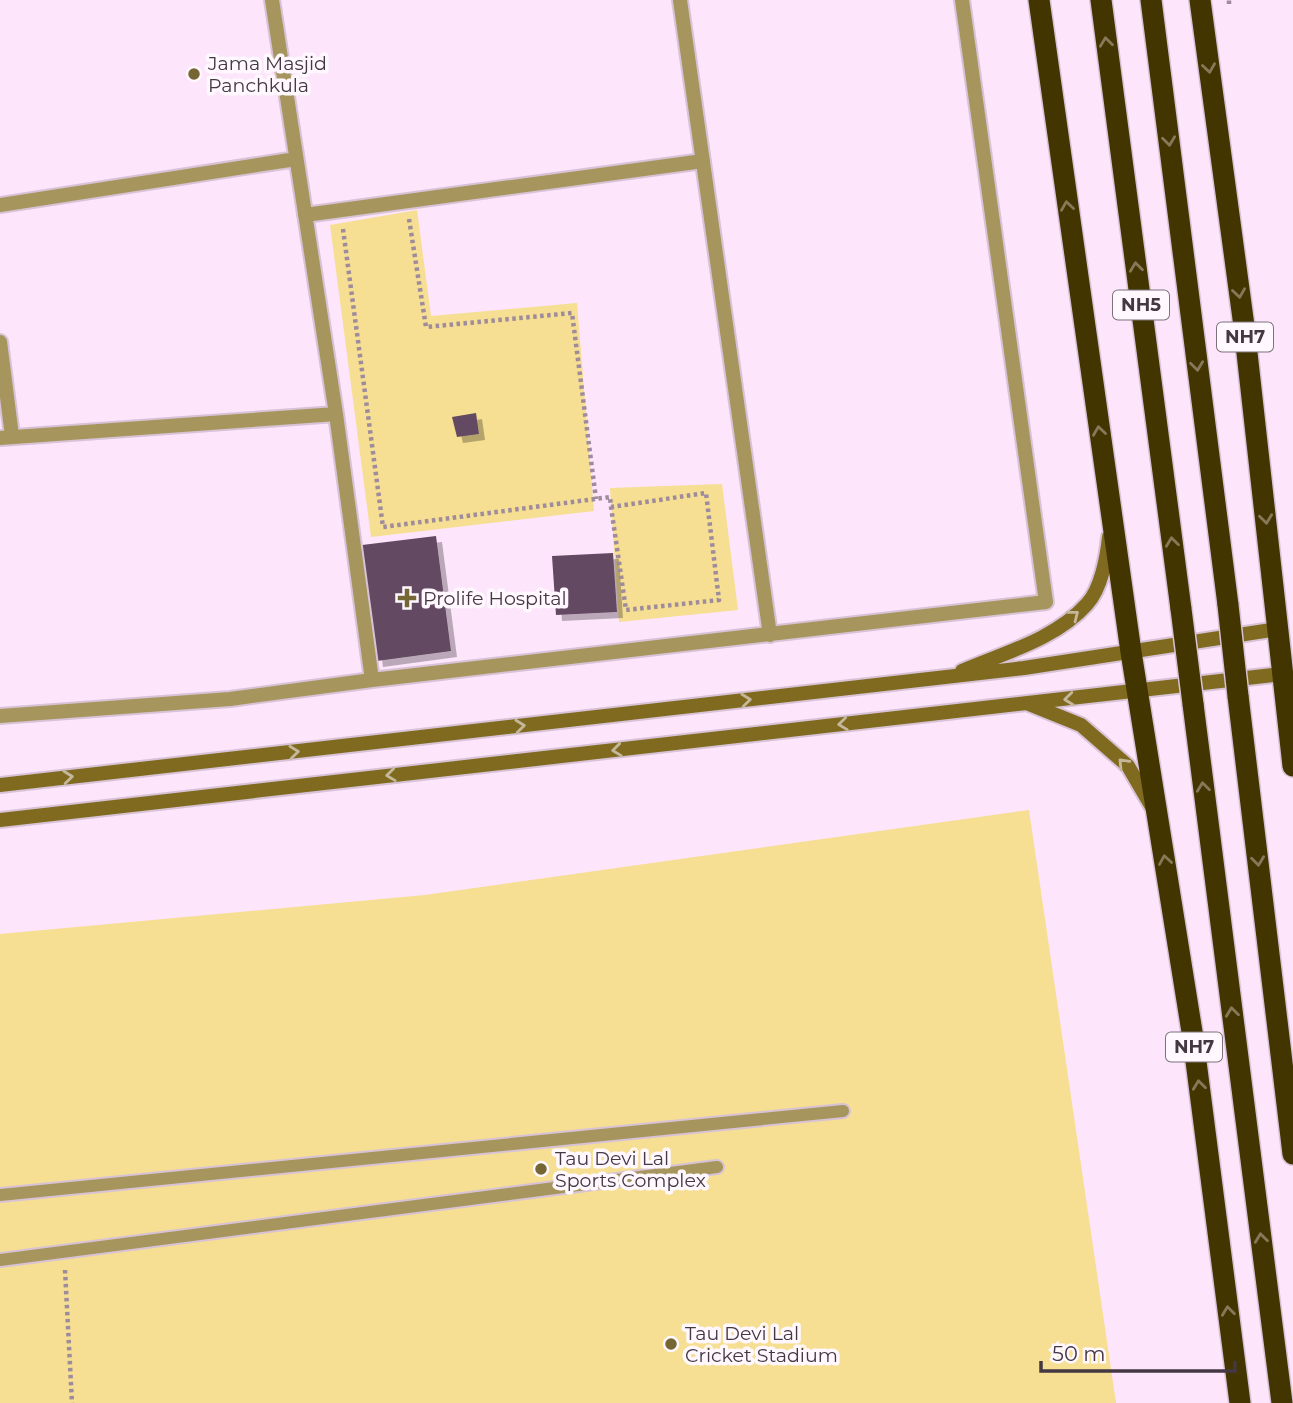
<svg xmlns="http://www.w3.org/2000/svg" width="1293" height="1403" viewBox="0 0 1293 1403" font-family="Montserrat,sans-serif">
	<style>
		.green { fill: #f6de92 }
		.building { fill: #634a62; filter: url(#shadow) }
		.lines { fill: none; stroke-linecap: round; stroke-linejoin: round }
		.lane-casing { stroke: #d8c2d6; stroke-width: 16 }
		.street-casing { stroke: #d8c2d6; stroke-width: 18 }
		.secondary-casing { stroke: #d8c2d6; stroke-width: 18 }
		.highway-casing { stroke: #d8c2d6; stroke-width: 24 }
		.path { stroke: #9e8c9c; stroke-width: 4.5; stroke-dasharray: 3.5 3.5; stroke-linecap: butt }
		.lane { stroke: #a6955c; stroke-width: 12 }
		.street { stroke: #a6955c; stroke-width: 14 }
		.secondary { stroke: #7f6a1f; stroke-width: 14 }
		.highway { stroke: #433500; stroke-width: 21 }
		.highway-bridge-casing { stroke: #d8c2d6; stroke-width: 24; stroke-linecap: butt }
		.highway-bridge { stroke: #433500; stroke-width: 21 }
		.oneway { stroke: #857959 }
		.oneway2 { stroke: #c5b89a }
		.poi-dot { fill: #766634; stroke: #fff8fe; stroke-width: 2.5 }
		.labels { text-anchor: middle; stroke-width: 7; stroke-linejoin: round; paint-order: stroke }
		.shield { fill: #fff8fe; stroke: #7c727b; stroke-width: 2 }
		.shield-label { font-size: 18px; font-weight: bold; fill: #443843 }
		.poi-label { font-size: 19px; fill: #443843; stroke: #fff8fe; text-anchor: start }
	</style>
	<defs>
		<filter id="shadow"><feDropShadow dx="6" dy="6" stdDeviation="0" flood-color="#0004"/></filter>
	</defs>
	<rect width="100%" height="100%" fill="#fde5fb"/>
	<path class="green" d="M 417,210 L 431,316 L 577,303 L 594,511 L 371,537 L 330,225 Z
		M 722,484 L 738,610 L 619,622 L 610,488 Z
		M 1029,810 L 1116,1403 L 0,1403 L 0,934 L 425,895 Z"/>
	<path class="building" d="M 476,413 L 479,434 L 457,437 L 452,417 Z
		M 436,536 L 451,651 L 377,661 L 362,545 Z
		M 613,553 L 617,612 L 556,615 L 552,556 Z"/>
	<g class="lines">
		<defs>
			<path id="lane" d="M 0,1195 L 843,1111
				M 0,1260 L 717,1167"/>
			<path id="street" d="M 272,0 L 336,414 L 372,680
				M 680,0 L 770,635
				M 0,205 L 296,159
				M 305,215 L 703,161
				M 0,342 L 12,436
				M 0,438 L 336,414
				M 0,716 L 230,699 L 372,680 L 1046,602 L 962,0"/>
			<path id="secondary" d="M 962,671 C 1004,653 1056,639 1087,604 C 1101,589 1107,557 1109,537
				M 1029,704 L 1081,725 L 1128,766 L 1152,807
				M 0,785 L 1024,668 L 1278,629
				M 0,820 L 1282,674"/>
			<path id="highway" d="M 1039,0 L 1131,652 L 1193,1038 L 1240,1403
				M 1101,0 L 1181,609
				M 1151,0 L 1228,605
				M 1200,0 L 1244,326 L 1293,766
				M 1238,696 L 1293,1154
				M 1193,704 L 1282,1403"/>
		</defs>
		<use href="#lane" class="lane-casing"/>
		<use href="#street" class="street-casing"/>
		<use href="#secondary" class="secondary-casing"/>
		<use href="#highway" class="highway-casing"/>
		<path class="path" d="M 1229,4 L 1229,0
			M 409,219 L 426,327 L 572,313 L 596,499
			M 343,229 L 383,527 L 610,497 L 611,507 L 626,610 L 719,600 L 706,493 L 611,507
			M 65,1270 L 72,1403"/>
		<use href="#lane" class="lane"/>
		<use href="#street" class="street"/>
		<use href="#secondary" class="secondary"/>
		<use href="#highway" class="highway"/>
		<defs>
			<path id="highway-bridge" d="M 1228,605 L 1238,696
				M 1181,609 L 1193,704"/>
		</defs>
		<use href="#highway-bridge" class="highway-bridge-casing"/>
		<use href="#highway-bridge" class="highway-bridge"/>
	</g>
	<defs><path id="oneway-chevron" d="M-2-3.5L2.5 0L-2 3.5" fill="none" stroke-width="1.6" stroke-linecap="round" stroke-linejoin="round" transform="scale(1.75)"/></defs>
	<g class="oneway">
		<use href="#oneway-chevron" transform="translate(1106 42) rotate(-97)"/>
		<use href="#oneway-chevron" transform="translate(1209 68) rotate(82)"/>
		<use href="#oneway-chevron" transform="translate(1169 141) rotate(83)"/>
		<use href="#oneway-chevron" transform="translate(1067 206) rotate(-98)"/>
		<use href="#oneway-chevron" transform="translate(1136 267) rotate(-97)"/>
		<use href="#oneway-chevron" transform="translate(1239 293) rotate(82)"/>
		<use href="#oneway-chevron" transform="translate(1197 366) rotate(83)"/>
		<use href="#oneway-chevron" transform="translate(1099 431) rotate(-98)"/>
		<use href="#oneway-chevron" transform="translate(1266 519) rotate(83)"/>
		<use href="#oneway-chevron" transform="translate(1172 542) rotate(-97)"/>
		<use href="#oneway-chevron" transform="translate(1203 787) rotate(-97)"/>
		<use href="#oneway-chevron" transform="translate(1165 860) rotate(-99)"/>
		<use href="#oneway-chevron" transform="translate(1258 861) rotate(83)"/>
		<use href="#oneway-chevron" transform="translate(1232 1012) rotate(-97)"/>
		<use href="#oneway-chevron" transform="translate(1199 1085) rotate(-97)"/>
		<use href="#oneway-chevron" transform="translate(1261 1238) rotate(-97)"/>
		<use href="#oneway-chevron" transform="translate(1228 1311) rotate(-97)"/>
	</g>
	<g class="oneway2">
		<use href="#oneway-chevron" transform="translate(1074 615) rotate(-38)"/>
		<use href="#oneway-chevron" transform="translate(1069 699) rotate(174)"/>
		<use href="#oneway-chevron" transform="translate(746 700) rotate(-6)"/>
		<use href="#oneway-chevron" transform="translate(843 724) rotate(173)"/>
		<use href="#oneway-chevron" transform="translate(520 726) rotate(-6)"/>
		<use href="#oneway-chevron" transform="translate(617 750) rotate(173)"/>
		<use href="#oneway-chevron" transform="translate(294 752) rotate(-6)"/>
		<use href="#oneway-chevron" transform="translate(1123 763) rotate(-134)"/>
		<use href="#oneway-chevron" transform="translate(391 775) rotate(173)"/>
		<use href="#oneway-chevron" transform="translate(68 777) rotate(-6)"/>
	</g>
	<g class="poi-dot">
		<circle cx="194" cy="74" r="7"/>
		<path d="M403.5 587.5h7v7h7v7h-7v7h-7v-7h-7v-7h7z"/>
		<circle cx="541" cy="1169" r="7"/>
		<circle cx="671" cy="1344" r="7"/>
	</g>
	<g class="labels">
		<g class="shield">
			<rect x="1113" y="290.5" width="56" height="29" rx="5"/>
			<rect x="1217" y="322.5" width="56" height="29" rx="5"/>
			<rect x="1166" y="1032.5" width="56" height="29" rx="5"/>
		</g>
		<g class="shield-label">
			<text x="1141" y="311">NH5</text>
			<text x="1245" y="343">NH7</text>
			<text x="1194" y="1053">NH7</text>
		</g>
		<g class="poi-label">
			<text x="208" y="70">Jama Masjid<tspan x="208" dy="22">Panchkula</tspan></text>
			<text x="423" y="605">Prolife Hospital</text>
			<text x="555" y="1165">Tau Devi Lal<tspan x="555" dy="22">Sports Complex</tspan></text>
			<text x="685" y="1340">Tau Devi Lal<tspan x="685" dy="22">Cricket Stadium</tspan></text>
		</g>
	</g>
	<path d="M1041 1361v10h194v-10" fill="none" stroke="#443843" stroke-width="3.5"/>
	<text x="1052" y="1361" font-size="21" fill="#443843" stroke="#fff8fe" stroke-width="5" paint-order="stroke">50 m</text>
</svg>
